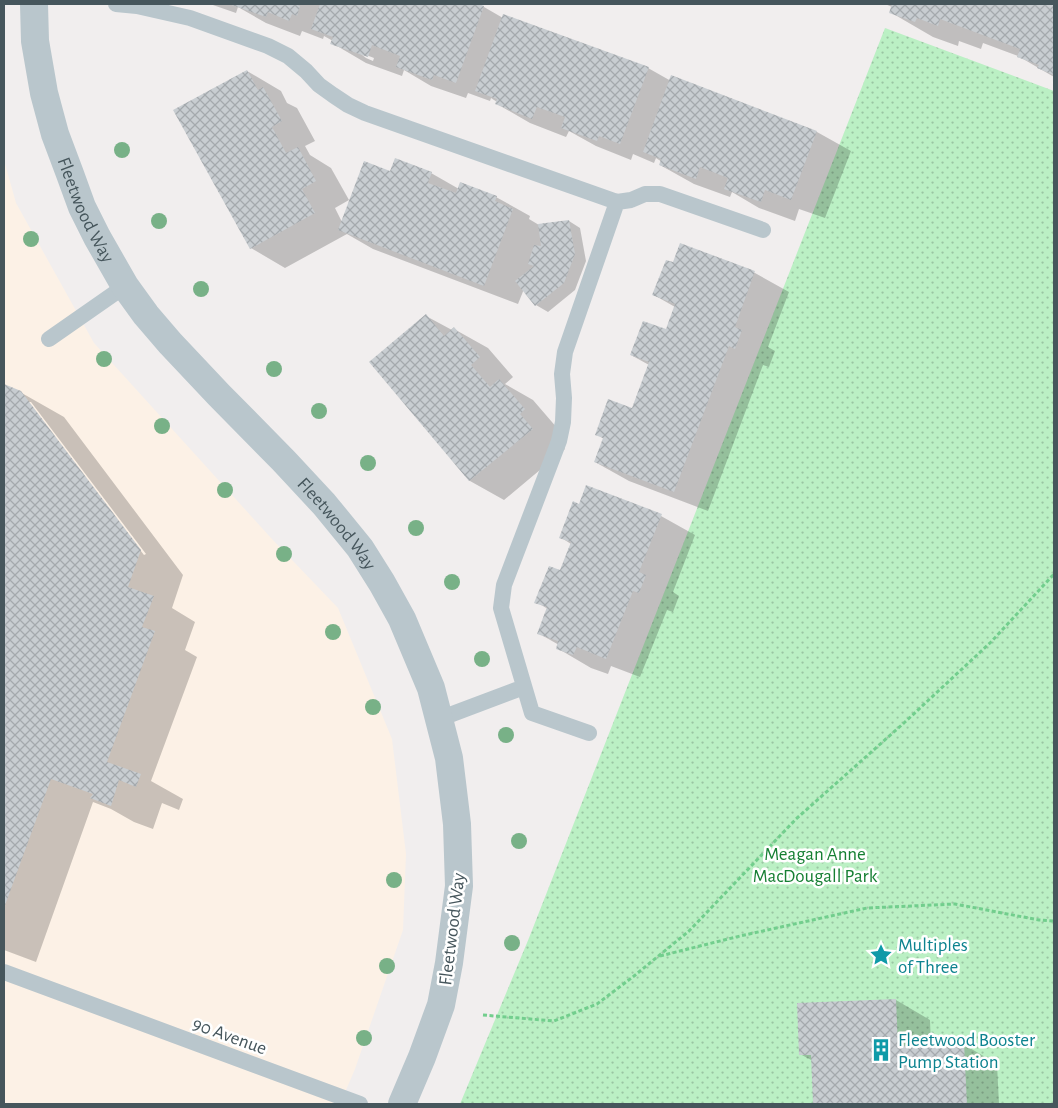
<svg xmlns="http://www.w3.org/2000/svg" width="1058" height="1108" viewBox="0 0 1058 1108" font-family="'Alegreya Sans',sans-serif">
	<style>
		.commercial { fill: #fcf1e6 }
		.park { fill: url(#park-dots) }
		.shadow { fill: #0003; fill-rule: evenodd }
		.building { fill: url(#building-cross-hatch) }
		.lines { fill: none; stroke-linecap: round; stroke-linejoin: round }
		.path { stroke: #72ce8d; stroke-width: 3; stroke-dasharray: 4 2.5; stroke-linecap: butt }
		.service { stroke: #b9c6cc; stroke-width: 16 }
		.tertiary { stroke: #b9c6cc; stroke-width: 28 }
		.tree { fill: #78b187 }
		.labels { text-anchor: middle; stroke-width: 5; stroke-linejoin: round; paint-order: stroke }
		.street-label { font-size: 19px; fill: #46565c; stroke: #fff }
		.park-label { font-size: 19px; fill: #157f32; stroke: #fff }
		.culture-label { font-size: 19px; fill: #0d838f; stroke: #fff; text-anchor: start }
	</style>
	<defs>
		<pattern id="park-dots" width="8" height="8" patternUnits="userSpaceOnUse" patternTransform="scale(1.25)"><rect width="8" height="8" fill="#bbf0c4"/><path d="M2 2h.1M6 6h.1" fill="none" stroke="#9ac5a2" stroke-width="1.8" stroke-linecap="round"/></pattern>
		<pattern id="building-cross-hatch" width="8" height="8" patternUnits="userSpaceOnUse" patternTransform="scale(1.25)"><rect width="8" height="8" fill="#c8cdd1"/><path d="M0 0l8 8M0 8l8-8" fill="none" stroke="#a4a9ad"/></pattern>
	</defs>
	<rect width="100%" height="100%" fill="#f1eeee"/>
	<path class="commercial" d="M 4,160 L 16,203 L 94,343 L 271,538 L 338,608 L 392,739 L 406,854 L 403,930 L 355,1069 L 340,1104 L 4,1104 Z"/>
	<path class="park" d="M 885,28 L 1054,91 L 1054,1104 L 460,1104 L 529,938 Z"/>
	<path class="shadow" d="M 210,4 L 475,4 L 484,7 L 503,18 L 648,68 L 671,81 L 672,77 L 817,132 L 851,151 L 825,218 L 799,209 L 795,221 L 759,208 L 732,192 L 730,197 L 694,184 L 660,165 L 662,162 L 656,158 L 654,163 L 633,154 L 631,160 L 596,146 L 569,131 L 566,137 L 530,123 L 497,104 L 497,102 L 491,98 L 490,101 L 468,93 L 466,98 L 431,86 L 404,70 L 402,76 L 366,63 L 332,43 L 333,41 L 324,36 L 323,39 L 302,31 L 300,36 L 266,23 L 238,7 L 236,13 ZM 361,53 L 374,58 L 373,61 L 366,58 L 361,54 Z
		M 885,4 L 1054,4 L 1054,77 L 1018,56 L 983,43 L 981,49 L 959,41 L 958,46 L 933,37 L 890,12 L 892,7 Z
		M 247,71 L 281,91 L 287,103 L 297,108 L 315,141 L 305,146 L 310,155 L 331,168 L 349,200 L 335,208 L 342,222 L 391,172 L 431,173 L 459,189 L 496,197 L 530,216 L 529,219 L 539,225 L 569,221 L 580,228 L 586,261 L 575,290 L 548,312 L 536,305 L 524,289 L 518,304 L 373,249 L 347,234 L 285,268 L 251,248 L 175,111 Z
		M 681,245 L 755,273 L 789,292 L 768,347 L 775,351 L 769,367 L 763,365 L 708,511 L 629,481 L 595,462 L 604,439 L 597,434 L 632,410 L 649,365 L 631,355 L 666,330 L 675,307 L 654,295 L 674,264 Z
		M 426,316 L 452,330 L 454,329 L 488,348 L 513,377 L 505,384 L 533,400 L 558,429 L 553,434 L 565,449 L 504,500 L 470,481 L 371,362 Z
		M 4,386 L 20,392 L 64,417 L 183,575 L 172,608 L 195,622 L 185,650 L 197,657 L 151,781 L 183,799 L 179,810 L 162,803 L 153,829 L 134,822 L 111,809 L 93,802 L 36,962 L 4,950 ZM 28,402 L 31,402 L 146,554 L 144,555 Z
		M 580,505 L 661,516 L 695,535 L 673,592 L 679,596 L 673,612 L 667,610 L 640,677 L 611,666 L 608,674 L 591,668 L 557,648 L 559,645 L 538,633 L 548,609 L 536,602 L 560,571 L 571,544 L 560,537 Z
		M 896,1000 L 930,1020 L 931,1046 L 963,1044 L 997,1064 L 999,1104 L 814,1104 L 813,1061 L 800,1054 Z"/>
	<path class="building" d="M 229,4 L 295,4 L 300,6 L 297,16 L 292,14 L 289,21 L 268,12 L 266,17 Z
		M 320,4 L 479,4 L 484,6 L 456,83 L 434,75 L 432,80 L 396,67 L 400,56 L 372,45 L 368,57 L 330,44 L 333,37 L 311,29 Z
		M 892,4 L 1054,4 L 1054,75 L 1037,68 L 1039,65 L 1017,57 L 1020,49 L 940,19 L 938,26 L 917,18 L 915,22 L 889,13 Z
		M 503,14 L 649,67 L 620,144 L 599,136 L 597,141 L 561,128 L 565,117 L 537,107 L 532,119 L 495,104 L 497,99 L 475,91 Z
		M 247,70 L 258,90 L 263,87 L 282,121 L 272,127 L 286,153 L 298,147 L 316,181 L 302,189 L 315,213 L 250,249 L 173,110 Z
		M 671,75 L 817,131 L 791,200 L 765,190 L 761,202 L 724,189 L 728,178 L 700,167 L 696,179 L 659,165 L 661,159 L 643,152 Z
		M 395,158 L 432,172 L 428,183 L 456,193 L 460,182 L 497,196 L 495,201 L 513,209 L 484,286 L 338,230 L 364,161 L 390,171 Z
		M 569,220 L 575,254 L 564,283 L 535,306 L 515,281 L 534,266 L 528,264 L 534,245 L 541,246 L 538,224 Z
		M 680,243 L 755,271 L 735,327 L 742,330 L 735,349 L 729,346 L 674,492 L 594,462 L 603,438 L 595,435 L 608,399 L 632,408 L 649,362 L 630,355 L 643,321 L 666,329 L 675,304 L 652,295 L 666,260 L 673,262 Z
		M 426,314 L 444,336 L 454,327 L 480,357 L 471,365 L 490,387 L 499,379 L 525,409 L 520,414 L 533,429 L 469,481 L 369,362 Z
		M 4,384 L 21,391 L 141,550 L 128,587 L 154,596 L 142,627 L 155,631 L 107,762 L 141,774 L 136,787 L 119,780 L 111,806 L 90,798 L 93,794 L 51,779 L 4,908 Z
		M 586,485 L 662,514 L 639,572 L 646,575 L 639,593 L 633,591 L 606,659 L 577,647 L 573,655 L 556,649 L 558,641 L 537,634 L 547,607 L 534,603 L 549,566 L 560,570 L 571,542 L 559,538 L 573,501 L 579,504 Z
		M 896,999 L 898,1046 L 964,1043 L 967,1104 L 813,1104 L 811,1055 L 799,1055 L 797,1003 Z"/>
	<g class="lines">
		<path class="path" d="M 660,956 L 740,936 L 867,908 L 955,904 L 1039,920 L 1054,921
			M 483,1015 L 554,1021 L 597,1004 L 634,976 L 689,931 L 796,819 L 905,722 L 991,642 L 1054,574"/>
		<path class="service" d="M 116,4 L 137,6 L 190,18 L 268,46 L 288,56 L 306,71 L 319,85 L 333,95 L 348,105 L 365,113 L 617,202 L 631,200 L 645,194 L 660,194 L 763,230
			M 49,339 L 125,286
			M 439,719 L 524,687
			M 589,733 L 532,713 L 501,608 L 504,585 L 559,441 L 563,422 L 564,398 L 562,374 L 565,352 L 617,202
			M 4,972 L 360,1104"/>
		<path class="tertiary" id="s1" d="M 34,4 L 35,41 L 44,93 L 55,134 L 70,174 L 82,207 L 97,237 L 125,286 L 146,315 L 170,343 L 219,395 L 284,461 L 324,504 L 360,548 L 382,583 L 402,619 L 431,688 L 449,758 L 457,824 L 459,886 L 449,963 L 441,1005 L 422,1057 L 402,1104"/>
	</g>
	<g class="tree">
		<circle cx="122" cy="150" r="8"/>
		<circle cx="159" cy="221" r="8"/>
		<circle cx="31" cy="239" r="8"/>
		<circle cx="201" cy="289" r="8"/>
		<circle cx="104" cy="359" r="8"/>
		<circle cx="274" cy="369" r="8"/>
		<circle cx="319" cy="411" r="8"/>
		<circle cx="162" cy="426" r="8"/>
		<circle cx="368" cy="463" r="8"/>
		<circle cx="225" cy="490" r="8"/>
		<circle cx="416" cy="528" r="8"/>
		<circle cx="284" cy="554" r="8"/>
		<circle cx="452" cy="582" r="8"/>
		<circle cx="333" cy="632" r="8"/>
		<circle cx="482" cy="659" r="8"/>
		<circle cx="373" cy="707" r="8"/>
		<circle cx="506" cy="735" r="8"/>
		<circle cx="519" cy="841" r="8"/>
		<circle cx="394" cy="880" r="8"/>
		<circle cx="512" cy="943" r="8"/>
		<circle cx="387" cy="966" r="8"/>
		<circle cx="364" cy="1038" r="8"/>
	</g>
	<defs>
		<symbol id="sight-bare" viewBox="-9 -9 18 18"><path d="M0-6L1.8-2.2L6-1.7L2.9 1.2L3.7 5.4L0 3.3L-3.7 5.4L-2.9 1.2L-6-1.7L-1.8-2.2Z" fill="#0f9aa8" stroke="#fff" stroke-width="2.5" paint-order="stroke"/></symbol>
		<symbol id="building-bare" viewBox="-9 -9 18 18"><path d="M-4-6H4V6H1V3H-1V6H-4ZM-2.5-4.3h1.7v1.8h-1.7ZM.8-4.3h1.7v1.8H.8ZM-2.5-1h1.7V.8h-1.7ZM.8-1h1.7V.8H.8Z" fill="#0f9aa8" stroke="#fff" stroke-width="2.5" paint-order="stroke"/></symbol>
	</defs>
	<g fill-rule="evenodd">
		<use href="#sight-bare" x="865" y="939" width="32" height="32"/>
		<use href="#building-bare" x="865" y="1034" width="32" height="32"/>
	</g>
	<g class="labels">
		<g class="street-label">
			<text dy="7" stroke="none"><textPath href="#s1" startOffset="214">Fleetwood Way</textPath></text>
			<text dy="7" stroke="none"><textPath href="#s1" startOffset="619">Fleetwood Way</textPath></text>
			<text transform="translate(451 929) rotate(-83)" y="7">Fleetwood Way</text>
			<text transform="translate(230 1035) rotate(20)" y="7">90 Avenue</text>
		</g>
		<g class="park-label">
			<text x="815" y="860">Meagan Anne<tspan x="815" dy="22">MacDougall Park</tspan></text>
		</g>
		<g class="culture-label">
			<text x="898" y="951">Multiples<tspan x="898" dy="22">of Three</tspan></text>
			<text x="898" y="1046">Fleetwood Booster<tspan x="898" dy="22">Pump Station</tspan></text>
		</g>
	</g>
	<rect width="1058" height="1108" fill="none" stroke="#46565c" stroke-width="10"/>
</svg>
